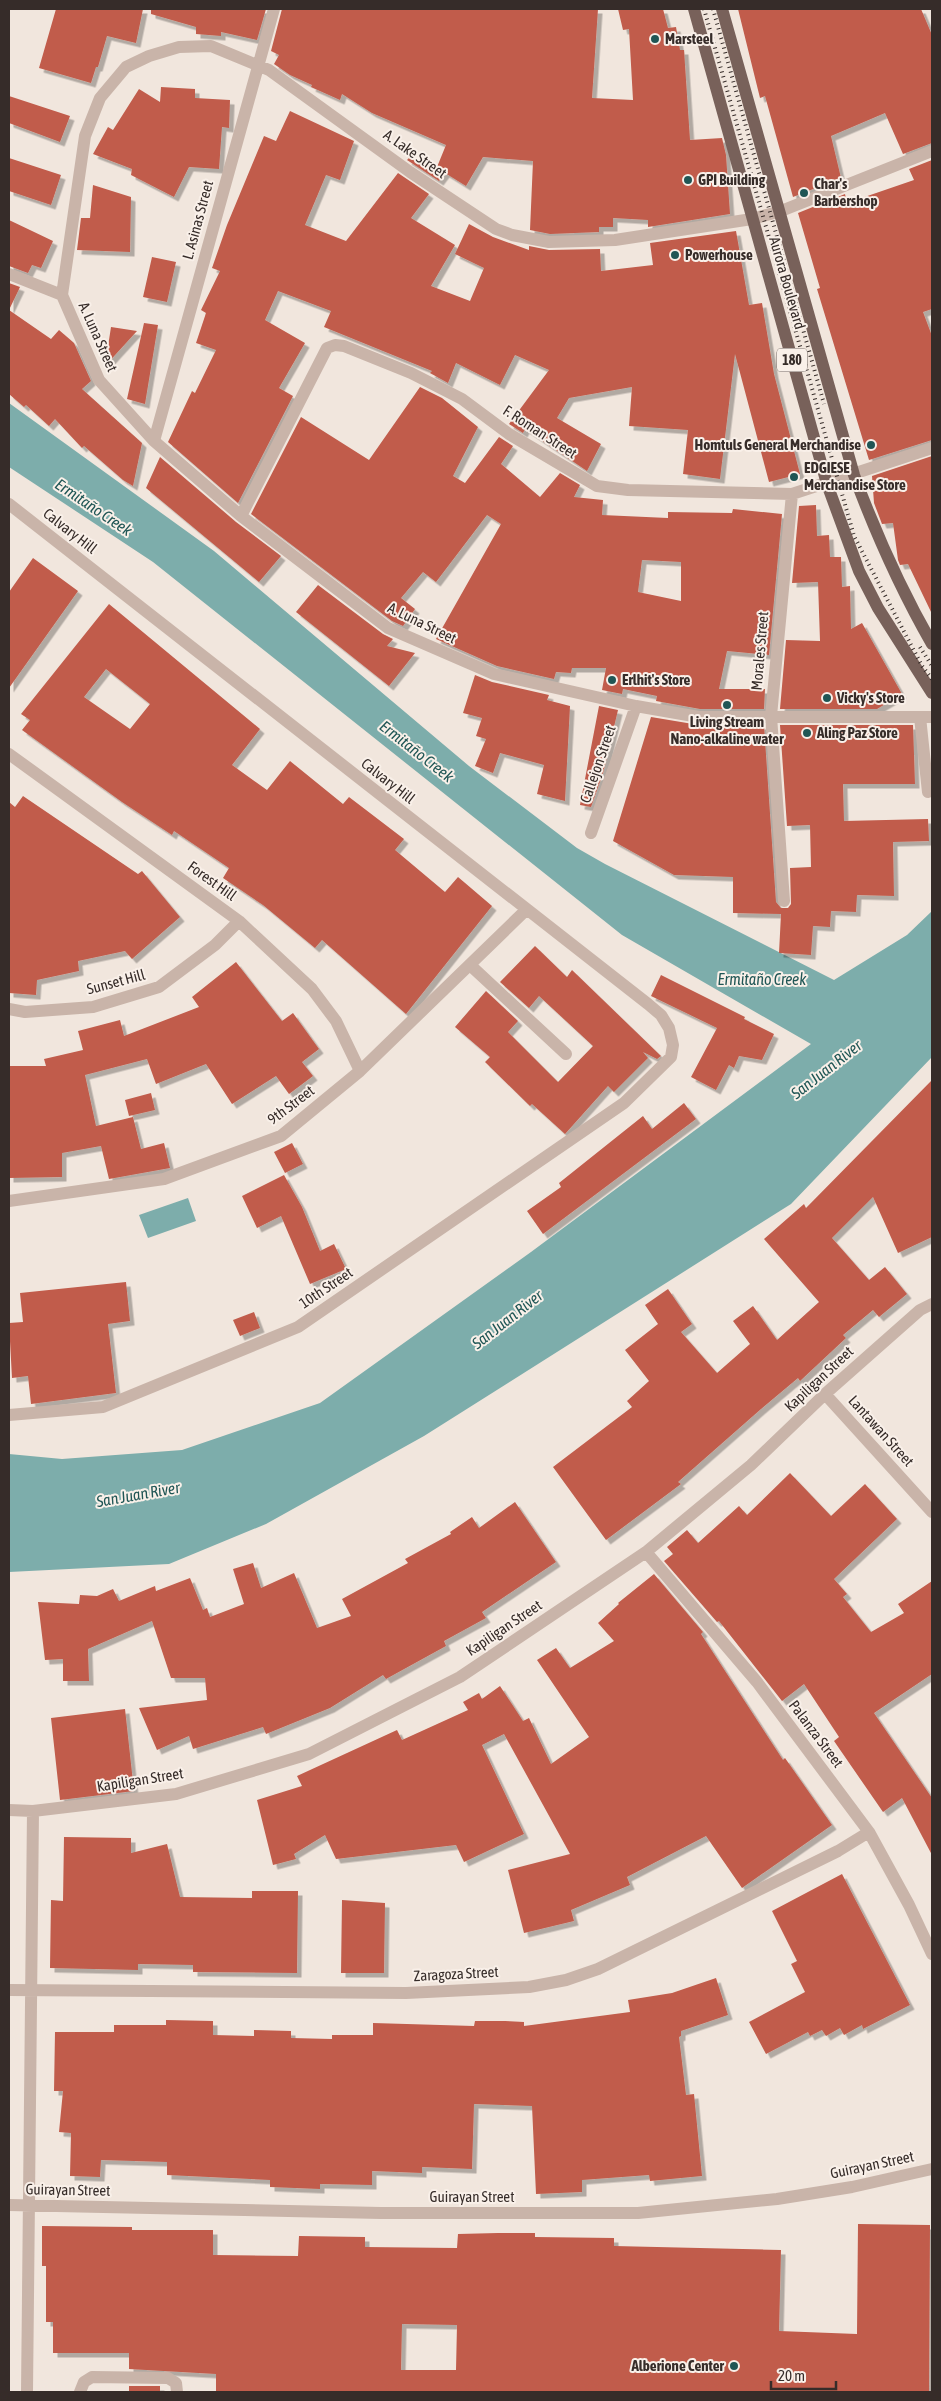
<svg xmlns="http://www.w3.org/2000/svg" width="941" height="2401" viewBox="0 0 941 2401" font-family="'Asap Condensed',sans-serif">
	<style>
		.water { fill: #7dadab }
		.building { fill: #c15c4b; fill-rule: evenodd; filter: url(#shadow) }
		.lines { fill: none; stroke-linecap: round; stroke-linejoin: round }
		.lane { stroke: #c9b4a9; stroke-width: 12 }
		.street { stroke: #c9b4a9; stroke-width: 12 }
		.primary { stroke: #78615a; stroke-width: 12 }
		.rail { stroke: #362c29; stroke-width: 4; stroke-dasharray: 1 4; stroke-linecap: butt }
		.poi-dot { fill: #205655; stroke: #f9f0e9; stroke-width: 2 }
		.labels { text-anchor: middle; stroke-width: 4; stroke-linejoin: round; paint-order: stroke }
		.shield { fill: #f9f0e9; stroke: #706763; stroke-width: 1 }
		.shield-label { font-size: 14px; font-weight: bold; fill: #362c29 }
		.poi-label { font-size: 15px; font-weight: bold; fill: #362c29; stroke: #f9f0e9; text-anchor: start }
		.street-label { font-size: 15px; fill: #362c29; stroke: #f9f0e9 }
		.water-label { font-size: 16px; font-style: italic; fill: #205655; stroke: #f9f0e9 }
	</style>
	<defs>
		<filter id="shadow"><feDropShadow dx="4.5" dy="4.5" stdDeviation="0" flood-color="#0004"/></filter>
	</defs>
	<rect width="100%" height="100%" fill="#f1e6dd"/>
	<path class="water" d="M 9,403 L 214,551 L 469,766 L 577,848 L 605,864 L 834,980 L 907,935 L 932,911 L 932,1057 L 791,1204 L 424,1436 L 266,1524 L 169,1564 L 9,1572 L 9,1454 L 62,1459 L 182,1450 L 320,1403 L 531,1252 L 811,1044 L 622,935 L 153,562 L 9,467 Z
		M 188,1198 L 196,1221 L 148,1238 L 139,1215 Z"/>
	<path class="building" d="M 56,9 L 143,9 L 136,43 L 107,36 L 98,67 L 96,67 L 91,83 L 39,68 Z
		M 151,9 L 266,9 L 257,40 L 221,32 L 221,36 L 196,34 L 196,27 L 151,14 Z
		M 282,9 L 598,9 L 592,98 L 633,100 L 629,29 L 623,30 L 618,9 L 663,9 L 668,28 L 676,27 L 680,50 L 684,50 L 690,140 L 722,138 L 726,155 L 730,214 L 648,227 L 648,220 L 613,218 L 613,227 L 599,227 L 599,232 L 550,234 L 530,230 L 533,161 L 483,157 L 466,186 L 445,173 L 439,181 L 407,160 L 409,158 L 441,169 L 437,167 L 446,145 L 372,113 L 342,94 L 340,100 L 311,87 L 312,85 L 290,75 L 274,64 L 279,55 L 271,51 Z
		M 738,9 L 921,9 L 932,35 L 932,143 L 903,154 L 885,113 L 831,136 L 841,178 L 793,197 L 765,96 L 760,98 Z
		M 161,87 L 195,89 L 195,98 L 230,100 L 229,128 L 222,127 L 219,169 L 189,167 L 174,197 L 131,175 L 132,169 L 93,154 L 108,127 L 113,130 L 139,89 L 160,102 Z
		M 9,96 L 70,116 L 60,142 L 9,123 Z
		M 290,111 L 354,141 L 340,180 L 326,175 L 305,225 L 346,241 L 398,173 L 429,194 L 411,218 L 455,245 L 431,286 L 470,301 L 484,268 L 455,254 L 469,224 L 493,237 L 529,250 L 529,246 L 549,250 L 600,249 L 601,271 L 653,265 L 650,243 L 736,231 L 749,305 L 762,303 L 774,374 L 800,474 L 769,482 L 735,354 L 720,479 L 683,474 L 688,430 L 629,426 L 632,387 L 569,398 L 557,418 L 601,444 L 587,471 L 525,429 L 523,433 L 509,424 L 549,370 L 515,355 L 500,385 L 456,363 L 448,383 L 430,373 L 432,371 L 324,327 L 331,311 L 278,291 L 265,320 L 305,343 L 279,388 L 293,396 L 238,503 L 168,442 L 192,391 L 195,393 L 216,350 L 196,343 L 206,313 L 201,310 L 220,271 L 212,268 L 227,225 L 264,136 L 276,141 Z
		M 9,158 L 61,175 L 51,205 L 9,191 Z
		M 932,160 L 932,309 L 923,312 L 932,336 L 932,440 L 869,460 L 817,289 L 820,288 L 798,213 L 845,194 L 847,203 L 914,180 L 909,169 Z
		M 93,185 L 131,197 L 130,252 L 77,250 L 81,218 L 90,218 Z
		M 9,220 L 53,241 L 41,268 L 32,265 L 28,273 L 9,266 Z
		M 152,257 L 176,262 L 167,302 L 143,297 Z
		M 9,283 L 20,287 L 9,310 L 51,339 L 59,330 L 74,343 L 91,381 L 82,389 L 142,443 L 133,486 L 123,480 L 84,446 L 82,448 L 55,419 L 49,426 L 26,405 L 24,407 L 9,394 Z
		M 144,323 L 158,325 L 145,404 L 127,399 Z
		M 111,327 L 137,331 L 105,366 Z
		M 420,387 L 442,398 L 478,427 L 453,476 L 465,483 L 499,437 L 513,446 L 501,464 L 540,497 L 560,473 L 580,485 L 574,497 L 603,500 L 602,515 L 668,518 L 668,512 L 732,513 L 733,509 L 782,514 L 769,655 L 727,651 L 719,689 L 765,689 L 764,709 L 700,709 L 656,701 L 657,696 L 623,689 L 622,694 L 602,690 L 606,668 L 572,668 L 571,673 L 556,672 L 554,679 L 497,666 L 436,639 L 501,524 L 487,515 L 436,582 L 423,572 L 401,598 L 415,609 L 403,626 L 392,621 L 251,514 L 301,417 L 369,460 ZM 642,560 L 681,562 L 681,601 L 638,592 Z
		M 932,456 L 932,614 L 908,564 L 900,565 L 898,560 L 893,523 L 882,524 L 874,503 L 872,476 Z
		M 160,457 L 236,522 L 281,556 L 259,582 L 146,488 Z
		M 816,505 L 817,536 L 829,535 L 830,557 L 841,557 L 842,587 L 850,586 L 851,629 L 862,623 L 902,694 L 877,709 L 780,709 L 786,640 L 820,641 L 818,582 L 792,583 L 799,506 Z
		M 33,558 L 78,591 L 9,688 L 9,592 Z
		M 318,585 L 383,634 L 393,639 L 387,646 L 415,653 L 389,686 L 296,612 Z
		M 109,604 L 260,729 L 232,765 L 267,790 L 290,761 L 343,804 L 349,797 L 404,839 L 395,850 L 445,892 L 458,877 L 492,906 L 406,1014 L 322,940 L 315,948 L 263,905 L 223,878 L 229,868 L 174,831 L 172,835 L 122,802 L 22,730 L 30,720 L 21,714 ZM 106,669 L 150,704 L 130,729 L 84,697 Z
		M 475,675 L 492,682 L 549,695 L 547,700 L 570,706 L 565,801 L 537,794 L 544,765 L 500,753 L 493,773 L 475,766 L 486,739 L 476,736 L 482,718 L 463,713 Z
		M 599,706 L 618,710 L 603,773 L 591,807 L 580,805 Z
		M 651,717 L 699,725 L 764,725 L 776,902 L 781,908 L 788,908 L 791,904 L 790,868 L 811,867 L 810,825 L 787,826 L 780,725 L 913,725 L 915,784 L 843,784 L 844,821 L 928,819 L 929,841 L 893,842 L 894,896 L 857,895 L 856,912 L 831,911 L 830,927 L 813,926 L 811,955 L 779,953 L 781,914 L 733,913 L 733,877 L 674,875 L 613,841 Z
		M 23,796 L 138,874 L 142,871 L 180,917 L 132,959 L 125,951 L 78,961 L 79,971 L 37,980 L 36,995 L 9,993 L 9,802 L 15,807 Z
		M 535,946 L 567,977 L 572,970 L 661,1056 L 657,1059 L 643,1052 L 648,1058 L 614,1092 L 608,1086 L 565,1134 L 532,1104 L 530,1106 L 485,1062 L 490,1057 L 455,1027 L 486,991 L 518,1021 L 508,1032 L 558,1082 L 593,1046 L 539,996 L 529,1008 L 500,982 Z
		M 236,962 L 282,1021 L 293,1013 L 319,1049 L 302,1062 L 313,1076 L 289,1094 L 276,1076 L 232,1104 L 206,1064 L 156,1084 L 147,1059 L 85,1075 L 96,1126 L 133,1117 L 141,1149 L 164,1143 L 170,1168 L 109,1179 L 101,1146 L 62,1153 L 62,1177 L 9,1178 L 9,1066 L 46,1066 L 44,1059 L 83,1050 L 78,1031 L 120,1020 L 124,1036 L 199,1007 L 192,997 Z
		M 661,975 L 745,1017 L 744,1019 L 774,1034 L 762,1060 L 739,1056 L 734,1068 L 729,1065 L 716,1090 L 691,1077 L 717,1028 L 651,996 Z
		M 932,1080 L 932,1237 L 898,1253 L 873,1197 L 832,1238 L 869,1280 L 885,1267 L 907,1294 L 879,1317 L 873,1310 L 843,1335 L 846,1338 L 800,1381 L 798,1378 L 761,1409 L 678,1482 L 681,1484 L 606,1540 L 553,1467 L 632,1407 L 627,1401 L 649,1381 L 625,1350 L 658,1324 L 645,1305 L 668,1289 L 692,1324 L 681,1332 L 717,1373 L 750,1344 L 733,1321 L 753,1306 L 777,1340 L 819,1302 L 764,1239 L 804,1204 L 806,1208 Z
		M 151,1093 L 155,1110 L 129,1116 L 125,1100 Z
		M 684,1103 L 696,1119 L 543,1234 L 527,1211 L 561,1187 L 559,1183 L 643,1116 L 652,1129 Z
		M 292,1143 L 303,1164 L 285,1173 L 274,1152 Z
		M 284,1175 L 302,1207 L 320,1251 L 334,1244 L 346,1269 L 310,1284 L 281,1216 L 257,1228 L 242,1196 Z
		M 126,1282 L 130,1321 L 108,1324 L 116,1393 L 31,1404 L 28,1376 L 12,1378 L 9,1323 L 23,1322 L 20,1293 Z
		M 254,1312 L 260,1328 L 240,1336 L 233,1320 Z
		M 790,1473 L 831,1516 L 865,1484 L 897,1519 L 834,1579 L 847,1594 L 843,1597 L 871,1632 L 904,1613 L 898,1604 L 932,1581 L 932,1674 L 874,1713 L 932,1798 L 932,1855 L 902,1798 L 883,1812 L 834,1741 L 839,1737 L 804,1684 L 782,1701 L 719,1621 L 717,1622 L 664,1561 L 673,1554 L 667,1547 L 687,1530 L 698,1543 L 739,1506 L 747,1515 Z
		M 515,1502 L 556,1562 L 482,1612 L 486,1618 L 444,1641 L 446,1646 L 386,1679 L 383,1675 L 330,1708 L 266,1734 L 263,1727 L 193,1749 L 189,1736 L 157,1750 L 139,1708 L 207,1700 L 205,1678 L 171,1678 L 152,1621 L 88,1649 L 89,1681 L 63,1681 L 63,1659 L 45,1660 L 38,1602 L 79,1604 L 80,1595 L 97,1596 L 113,1589 L 119,1601 L 155,1586 L 156,1591 L 190,1578 L 203,1610 L 207,1608 L 210,1617 L 244,1604 L 233,1569 L 253,1563 L 261,1588 L 294,1573 L 317,1628 L 351,1616 L 342,1599 L 408,1563 L 405,1559 L 451,1534 L 450,1532 L 472,1517 L 479,1528 Z
		M 654,1574 L 703,1632 L 701,1634 L 783,1760 L 785,1758 L 832,1825 L 742,1888 L 706,1836 L 627,1877 L 630,1885 L 571,1910 L 574,1921 L 524,1933 L 508,1870 L 570,1854 L 504,1734 L 482,1745 L 524,1834 L 464,1862 L 456,1845 L 336,1859 L 325,1835 L 294,1854 L 296,1859 L 273,1865 L 257,1800 L 302,1786 L 297,1776 L 397,1730 L 402,1740 L 468,1710 L 463,1702 L 479,1693 L 482,1699 L 500,1686 L 523,1721 L 529,1718 L 551,1764 L 589,1737 L 537,1660 L 556,1648 L 570,1668 L 614,1641 L 598,1623 L 619,1604 L 618,1603 Z
		M 125,1709 L 134,1791 L 60,1800 L 51,1718 Z
		M 64,1837 L 131,1838 L 131,1853 L 167,1844 L 180,1897 L 252,1898 L 252,1891 L 298,1891 L 297,1973 L 193,1972 L 193,1965 L 138,1964 L 138,1970 L 50,1968 L 51,1900 L 63,1901 Z
		M 842,1874 L 910,2005 L 863,2029 L 862,2025 L 844,2035 L 840,2028 L 826,2036 L 822,2030 L 810,2036 L 808,2032 L 766,2054 L 749,2022 L 805,1992 L 791,1964 L 797,1961 L 772,1911 Z
		M 342,1900 L 385,1903 L 384,1973 L 341,1973 Z
		M 716,1978 L 728,2015 L 681,2031 L 681,2036 L 679,2037 L 686,2095 L 694,2094 L 702,2176 L 650,2181 L 649,2175 L 582,2180 L 582,2192 L 536,2194 L 532,2106 L 474,2104 L 472,2169 L 422,2167 L 422,2173 L 372,2171 L 372,2185 L 320,2184 L 320,2189 L 270,2187 L 270,2180 L 167,2175 L 167,2162 L 101,2160 L 100,2177 L 70,2176 L 71,2133 L 59,2132 L 63,2091 L 54,2091 L 55,2032 L 114,2032 L 114,2025 L 166,2025 L 166,2020 L 213,2021 L 213,2035 L 254,2036 L 254,2030 L 291,2031 L 291,2038 L 332,2039 L 332,2035 L 373,2035 L 373,2023 L 474,2026 L 475,2021 L 505,2021 L 524,2022 L 524,2026 L 630,2012 L 628,2000 L 672,1993 Z
		M 858,2224 L 930,2225 L 929,2392 L 216,2392 L 216,2374 L 129,2369 L 129,2353 L 53,2353 L 53,2322 L 46,2322 L 46,2266 L 42,2266 L 42,2226 L 132,2227 L 132,2230 L 213,2230 L 213,2255 L 298,2256 L 299,2236 L 365,2237 L 365,2247 L 457,2248 L 458,2234 L 498,2233 L 535,2233 L 535,2237 L 614,2238 L 614,2246 L 781,2250 L 779,2331 L 857,2334 ZM 402,2324 L 457,2325 L 456,2370 L 401,2370 Z
		M 129,2386 L 160,2386 L 160,2392 L 129,2392 Z"/>
	<g class="lines">
		<path class="lane" d="M 920,717 L 928,792
			M 470,965 L 566,1054
			M 80,2392 L 84,2382 L 92,2377 L 168,2378 L 176,2383 L 177,2392"/>
		<path class="street" d="M 9,274 L 62,295 L 99,380 L 154,441 L 241,516 L 388,628 L 494,674 L 636,706 L 699,717 L 932,717
			M 62,295 L 85,136 L 100,98 L 126,67 L 149,56 L 179,47 L 211,46 L 269,70 L 410,172 L 496,229 L 512,235 L 549,242 L 615,240 L 752,219 L 781,211 L 932,151
			M 154,441 L 274,9
			M 9,504 L 648,1004 L 661,1015 L 669,1028 L 673,1045 L 671,1057 L 624,1103 L 298,1327 L 103,1407 L 9,1415
			M 241,516 L 327,348 L 335,345 L 344,346 L 411,373 L 462,399 L 509,434 L 597,486 L 628,490 L 792,494 L 932,448
			M 9,754 L 239,921 L 312,989 L 336,1021 L 360,1071
			M 591,833 L 636,706
			M 784,901 L 771,716 L 792,494
			M 9,1009 L 25,1012 L 93,1007 L 159,987 L 215,945 L 239,921
			M 9,1201 L 164,1179 L 281,1136 L 360,1071 L 526,910
			M 825,1394 L 932,1512
			M 646,1552 L 757,1682 L 869,1832 L 909,1905 L 932,1954
			M 9,1810 L 33,1811 L 176,1794 L 309,1754 L 460,1677 L 646,1552 L 751,1465 L 825,1394 L 920,1310 L 932,1304
			M 9,1990 L 406,1993 L 529,1987 L 566,1980 L 598,1969 L 838,1851 L 869,1832
			M 9,2205 L 381,2213 L 638,2213 L 777,2199 L 852,2187 L 932,2169
			M 27,2392 L 33,1811"/>
		<path class="primary" d="M 694,9 L 827,484 L 859,571 L 878,608 L 932,693
			M 722,9 L 854,475 C 876,534 901,590 932,644"/>
		<path class="rail" d="M 704,9 L 854,536 L 922,666 L 932,679
			M 713,9 L 824,404
			M 920,647 L 932,666"/>
	</g>
	<g class="poi-dot">
		<circle cx="655" cy="39" r="5"/>
		<circle cx="688" cy="180" r="5"/>
		<circle cx="804" cy="193" r="5"/>
		<circle cx="675" cy="255" r="5"/>
		<circle cx="871" cy="445" r="5"/>
		<circle cx="794" cy="477" r="5"/>
		<circle cx="612" cy="680" r="5"/>
		<circle cx="827" cy="698" r="5"/>
		<circle cx="727" cy="705" r="5"/>
		<circle cx="807" cy="733" r="5"/>
		<circle cx="734" cy="2366" r="5"/>
	</g>
	<g class="labels">
		<rect class="shield" x="777" y="348.5" width="30" height="23" rx="4"/>
		<g class="shield-label">
			<text x="792" y="365">180</text>
		</g>
		<g class="poi-label">
			<text x="665" y="44">Marsteel</text>
			<text x="698" y="185">GPI Building</text>
			<text x="814" y="189">Char's<tspan x="814" dy="17">Barbershop</tspan></text>
			<text x="685" y="260">Powerhouse</text>
			<text x="861" y="450" text-anchor="end">Homtuls General Merchandise</text>
			<text x="804" y="473">EDGIESE<tspan x="804" dy="17">Merchandise Store</tspan></text>
			<text x="622" y="685">Erlhit's Store</text>
			<text x="837" y="703">Vicky's Store</text>
			<text x="727" y="727" text-anchor="middle">Living Stream<tspan x="727" dy="17">Nano-alkaline water</tspan></text>
			<text x="817" y="738">Aling Paz Store</text>
			<text x="724" y="2371" text-anchor="end">Alberione Center</text>
		</g>
		<g class="street-label">
			<text transform="translate(415 154) rotate(35)" y="5">A. Lake Street</text>
			<text transform="translate(198 220) rotate(-75)" y="5">L. Asinas Street</text>
			<text transform="translate(787 283) rotate(74)" y="5">Aurora Boulevard</text>
			<text transform="translate(98 337) rotate(66)" y="5">A. Luna Street</text>
			<text transform="translate(540 432) rotate(33)" y="5">F. Roman Street</text>
			<text transform="translate(70 531) rotate(38)" y="5">Calvary Hill</text>
			<text transform="translate(422 623) rotate(26)" y="5">A. Luna Street</text>
			<text transform="translate(760 651) rotate(-85)" y="5">Morales Street</text>
			<text transform="translate(598 764) rotate(-71)" y="5">Callejon Street</text>
			<text transform="translate(388 781) rotate(38)" y="5">Calvary Hill</text>
			<text transform="translate(212 881) rotate(36)" y="5">Forest Hill</text>
			<text transform="translate(116 982) rotate(-15)" y="5">Sunset Hill</text>
			<text transform="translate(291 1105) rotate(-37)" y="5">9th Street</text>
			<text transform="translate(326 1288) rotate(-34)" y="5">10th Street</text>
			<text transform="translate(819 1379) rotate(-43)" y="5">Kapiligan Street</text>
			<text transform="translate(881 1431) rotate(48)" y="5">Lantawan Street</text>
			<text transform="translate(504 1628) rotate(-34)" y="5">Kapiligan Street</text>
			<text transform="translate(816 1734) rotate(53)" y="5">Palanza Street</text>
			<text transform="translate(140 1780) rotate(-9)" y="5">Kapiligan Street</text>
			<text transform="translate(456 1974) rotate(-3)" y="5">Zaragoza Street</text>
			<text transform="translate(872 2165) rotate(-12)" y="5">Guirayan Street</text>
			<text transform="translate(68 2190) rotate(1)" y="5">Guirayan Street</text>
			<text x="472" y="2202">Guirayan Street</text>
		</g>
		<g class="water-label">
			<text transform="translate(94 507) rotate(34)" y="6">Ermitaño Creek</text>
			<text transform="translate(417 751) rotate(38)" y="6">Ermitaño Creek</text>
			<text x="762" y="985">Ermitaño Creek</text>
			<text transform="translate(826 1069) rotate(-38)" y="6">San Juan River</text>
			<text transform="translate(507 1319) rotate(-38)" y="6">San Juan River</text>
			<text transform="translate(138 1494) rotate(-10)" y="6">San Juan River</text>
		</g>
	</g>
	<rect width="941" height="2401" fill="none" stroke="#362c29" stroke-width="20"/>
	<path d="M771 2381v8h65v-8" fill="none" stroke="#362c29" stroke-width="2.5"/>
	<text x="778" y="2381" font-size="15" fill="#362c29" stroke="#f9f0e9" stroke-width="4" paint-order="stroke">20 m</text>
</svg>
